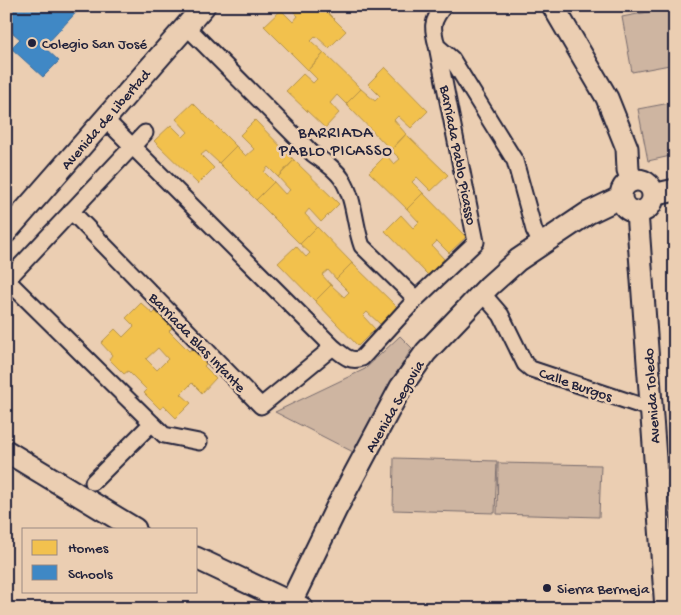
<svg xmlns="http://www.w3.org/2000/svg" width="681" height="615" viewBox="0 0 681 615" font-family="'Gochi Hand',sans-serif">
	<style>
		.green { fill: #ceb5a1; stroke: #786c6e }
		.homes { fill: #f2c14e; stroke: #b49148; fill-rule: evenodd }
		.schools { fill: #3f88c5; stroke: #36699c }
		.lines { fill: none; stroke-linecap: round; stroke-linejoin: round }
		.street-casing { stroke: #22223b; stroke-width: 19 }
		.secondary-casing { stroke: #22223b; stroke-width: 25 }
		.street { stroke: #ebceb2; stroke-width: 15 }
		.secondary { stroke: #ebceb2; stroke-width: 21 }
		.poi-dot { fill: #22223b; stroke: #ebceb2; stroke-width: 2 }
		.labels { text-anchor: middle; stroke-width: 5; stroke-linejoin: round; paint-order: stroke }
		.poi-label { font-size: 15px; fill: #22223b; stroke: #ebceb2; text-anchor: start }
		.street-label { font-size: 15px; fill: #22223b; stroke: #ebceb2 }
		.neighbourhood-label { font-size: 16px; letter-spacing: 1px; fill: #22223b; stroke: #ebceb2 }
	</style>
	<rect width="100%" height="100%" fill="#ebceb2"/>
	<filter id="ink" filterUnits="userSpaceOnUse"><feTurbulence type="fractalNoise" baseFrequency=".02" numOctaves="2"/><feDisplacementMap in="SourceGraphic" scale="10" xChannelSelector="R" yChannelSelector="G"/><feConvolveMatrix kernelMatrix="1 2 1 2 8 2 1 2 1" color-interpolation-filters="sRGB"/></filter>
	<g filter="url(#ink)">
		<path class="green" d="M 674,7 L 675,64 L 632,72 L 622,17 Z
			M 675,102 L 675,155 L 648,161 L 638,109 Z
			M 400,336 L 412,348 L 392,381 L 359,455 L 275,412 L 365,369 Z
			M 394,458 L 497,461 L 495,513 L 393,510 Z
			M 498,463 L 601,465 L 599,517 L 497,514 Z"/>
		<path class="homes" d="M 288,6 L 321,6 L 346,31 L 329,48 L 316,36 L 311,41 L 324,53 L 308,70 L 264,26 L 281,10 L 293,22 L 298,16 Z
			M 324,53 L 361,89 L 346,104 L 337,95 L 330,103 L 339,113 L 325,128 L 286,91 L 303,74 L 313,83 L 317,79 L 308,70 Z
			M 385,67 L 428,111 L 411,128 L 398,116 L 394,120 L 406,134 L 391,150 L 346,104 L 361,89 L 375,101 L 380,96 L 368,84 Z
			M 193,103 L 236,146 L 219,163 L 206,151 L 201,155 L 214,168 L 198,184 L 154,141 L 171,125 L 183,137 L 188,132 L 176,119 Z
			M 255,120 L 294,160 L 278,177 L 268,167 L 264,172 L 274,182 L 256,200 L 219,163 L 236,146 L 246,156 L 254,149 L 240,135 Z
			M 406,134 L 448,175 L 431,191 L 417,177 L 412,182 L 423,193 L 407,209 L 369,172 L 386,155 L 394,164 L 400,159 L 391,150 Z
			M 294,160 L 339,204 L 321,222 L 309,209 L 305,214 L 317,227 L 300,244 L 256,200 L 274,182 L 285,194 L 290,190 L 278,177 Z
			M 423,193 L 466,237 L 449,253 L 437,241 L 432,246 L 444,259 L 428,275 L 385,231 L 401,215 L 413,228 L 419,222 L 407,209 Z
			M 317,227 L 352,263 L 336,279 L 328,270 L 322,275 L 331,285 L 315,301 L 278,263 L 296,246 L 306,257 L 310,253 L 300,244 Z
			M 352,263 L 397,307 L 380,324 L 367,312 L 363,316 L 375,329 L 358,346 L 315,301 L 331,285 L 344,297 L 349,292 L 336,279 Z
			M 141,303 L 153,314 L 157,310 L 173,327 L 169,331 L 189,351 L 192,349 L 206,364 L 204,366 L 216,378 L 202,393 L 192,383 L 181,394 L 191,403 L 176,418 L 164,406 L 160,409 L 144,393 L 147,390 L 128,371 L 124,374 L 109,359 L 112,355 L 101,343 L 115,329 L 123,337 L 134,326 L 126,318 ZM 158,348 L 168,359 L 157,370 L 146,359 Z"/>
		<path class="schools" d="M 6,6 L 21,6 L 25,10 L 29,6 L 82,6 L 44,47 L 59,61 L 43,77 L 11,48 L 20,39 L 6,27 Z"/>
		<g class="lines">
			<defs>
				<path id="street" d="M 186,26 L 313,154 C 323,161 335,168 342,179 C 355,199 354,224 362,246 L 416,299
					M 437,46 L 452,59 L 515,161 L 534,230 L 541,244
					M 105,119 L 333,347 C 343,355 350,363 362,358 L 416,299 L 476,242 L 437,46 C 432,27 431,22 444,6
					M 71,211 L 261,406 L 333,347
					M 7,280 L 164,435 L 199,442
					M 6,281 L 145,133
					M 482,293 L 501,315 L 525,364 L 531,369 L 651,409
					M 657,477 L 675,476
					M 93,482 L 152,423"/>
				<path id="secondary" d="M 553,6 L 607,98 L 627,148 L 628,170 L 632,181
					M621 196a16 16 0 1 1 32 0a16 16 0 1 1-32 0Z
					M 653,195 L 675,190
					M 637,212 L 666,609
					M 6,232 L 204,6
					M 6,451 L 135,529
					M 196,558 L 302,608
					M 290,604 L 336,509 L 401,387 L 426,352 L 489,286 L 518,260 L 588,213 L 621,197"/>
			</defs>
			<use href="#street" class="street-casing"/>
			<use href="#secondary" class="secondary-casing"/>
			<use href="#street" class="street"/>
			<use href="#secondary" class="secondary"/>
		</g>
	</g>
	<g class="poi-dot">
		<circle cx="32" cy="43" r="5"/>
		<circle cx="547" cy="588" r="5"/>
	</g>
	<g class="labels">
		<g class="poi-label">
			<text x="42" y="48">Colegio San José</text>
			<text x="557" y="593">Sierra Bermeja</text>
		</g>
		<g class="street-label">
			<text transform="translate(105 119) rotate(-49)" y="5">Avenida de Libertad</text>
			<text transform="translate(459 155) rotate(79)" y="5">Barriada Pablo Picasso</text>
			<text transform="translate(198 342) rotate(46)" y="5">Barriada Blas Infante</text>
			<text transform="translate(576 384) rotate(19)" y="5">Calle Burgos</text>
			<text transform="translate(651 396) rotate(-94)" y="5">Avenida Toledo</text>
			<text transform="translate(394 406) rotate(-60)" y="5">Avenida Segovia</text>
		</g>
		<g class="neighbourhood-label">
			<text x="336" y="137">BARRIADA<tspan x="336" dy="18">PABLO PICASSO</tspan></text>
		</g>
	</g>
	<rect width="681" height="615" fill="none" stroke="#ebceb2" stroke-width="25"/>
	<rect x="12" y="12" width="656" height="590" fill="none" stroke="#22223b" stroke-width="2" filter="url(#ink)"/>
	<rect x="22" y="528" width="175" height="65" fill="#ebceb2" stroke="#9b8982"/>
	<rect x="32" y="540" width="25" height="15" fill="#f2c14e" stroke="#9b8982"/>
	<text x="68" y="552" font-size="15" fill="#22223b">Homes</text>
	<rect x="32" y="565" width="25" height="15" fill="#3f88c5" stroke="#9b8982"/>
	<text x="68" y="578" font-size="15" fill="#22223b">Schools</text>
</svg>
